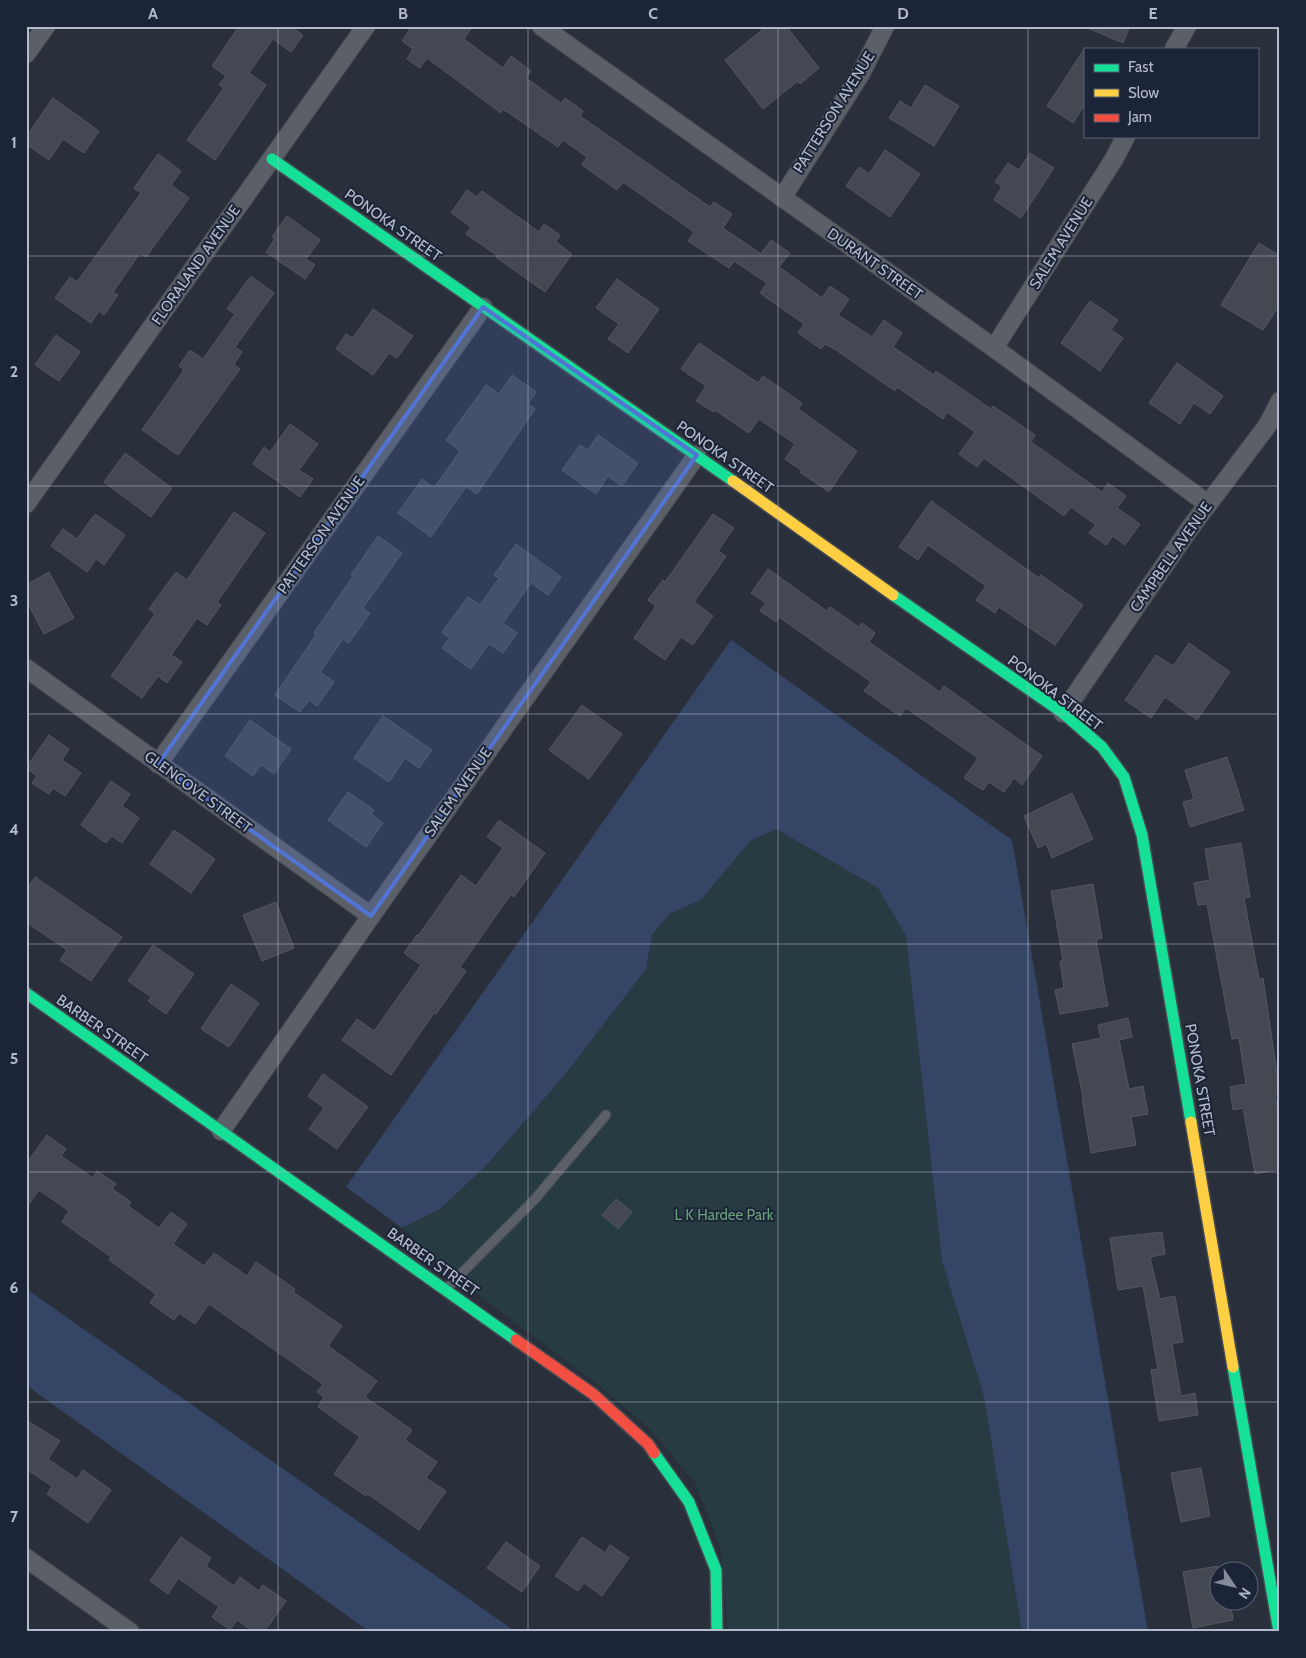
<svg xmlns="http://www.w3.org/2000/svg" width="1306" height="1658" viewBox="0 0 1306 1658" font-family="Cabin,sans-serif">
	<style>
		.green { fill: #263b42 }
		.water { fill: #344566 }
		.building { fill: #434852; stroke: #525862 }
		.lines { fill: none; stroke-linecap: round; stroke-linejoin: round }
		.lane-casing { stroke: #464b53; stroke-width: 11 }
		.street-casing { stroke: #464b53; stroke-width: 20 }
		.fast-casing { stroke: #464b53; stroke-width: 14 }
		.slow-casing { stroke: #464b53; stroke-width: 14 }
		.jam-casing { stroke: #464b53; stroke-width: 14 }
		.lane { stroke: #5b5f68; stroke-width: 9 }
		.street { stroke: #5b5f68; stroke-width: 18 }
		.fast { stroke: #16e098; stroke-width: 11 }
		.slow { stroke: #ffcf43; stroke-width: 11 }
		.jam { stroke: #f24e42; stroke-width: 11 }
		.marked { fill: #5274d4; fill-opacity: 0.2; stroke: #5274d4; stroke-width: 4; stroke-linejoin: round }
		.grid { fill: none; stroke: #b4bbcc; stroke-width: 1; stroke-opacity: 0.55 }
		.labels { text-anchor: middle; stroke-width: 4; stroke-linejoin: round; paint-order: stroke }
		.street-label { font-size: 15px; fill: #b4bbcc; stroke: #1c2537 }
		.park-label { font-size: 15px; fill: #699f7a; stroke: #1c2537 }
		.neatline { fill: none; stroke: #b4bbcc; stroke-width: 2 }
		.grid-label { font-size: 16px; text-anchor: middle; font-weight: bold; fill: #b4bbcc }
	</style>
	<rect width="100%" height="100%" fill="#2a303b"/>
	<path class="green" d="M 776,829 L 878,888 L 906,936 L 942,1261 L 984,1397 L 1022,1632 L 728,1632 L 721,1550 L 696,1484 L 649,1428 L 598,1385 L 467,1286 L 402,1228 L 440,1209 L 487,1165 L 568,1071 L 646,969 L 652,935 L 669,914 L 701,900 L 750,841 Z"/>
	<path class="water" d="M 731,640 L 1012,840 L 1148,1632 L 1022,1632 L 984,1397 L 942,1261 L 906,936 L 878,888 L 776,829 L 750,841 L 701,900 L 669,914 L 652,935 L 646,969 L 568,1071 L 487,1165 L 440,1209 L 402,1228 L 346,1187 Z
		M 26,1290 L 35,1295 L 516,1632 L 370,1632 L 26,1385 Z"/>
	<path class="building" d="M 239,26 L 290,26 L 303,35 L 291,52 L 273,39 L 249,73 L 266,85 L 215,160 L 187,140 L 224,88 L 219,85 L 226,76 L 212,66 Z
		M 412,26 L 473,26 L 464,39 L 503,68 L 511,56 L 531,71 L 526,78 L 561,103 L 565,98 L 583,111 L 580,116 L 710,207 L 714,202 L 732,214 L 723,228 L 761,254 L 771,240 L 790,253 L 779,267 L 822,298 L 830,286 L 849,299 L 838,315 L 872,337 L 884,320 L 902,333 L 893,347 L 934,375 L 936,371 L 991,409 L 993,406 L 1035,435 L 1031,442 L 1102,492 L 1108,483 L 1126,496 L 1117,508 L 1140,524 L 1125,545 L 1113,536 L 1106,545 L 1089,533 L 1096,525 L 1071,507 L 1064,516 L 984,458 L 977,467 L 959,454 L 975,432 L 947,412 L 943,419 L 897,387 L 895,391 L 836,350 L 825,344 L 821,349 L 798,333 L 804,324 L 760,293 L 767,283 L 734,261 L 729,268 L 688,241 L 694,232 L 623,182 L 617,190 L 582,165 L 587,157 L 563,140 L 558,147 L 503,109 L 501,113 L 427,58 L 420,68 L 407,59 L 413,49 L 402,41 Z
		M 767,26 L 786,26 L 819,68 L 800,84 L 798,81 L 763,109 L 725,60 Z
		M 1083,26 L 1130,26 L 1123,43 Z
		M 1085,48 L 1085,104 L 1073,123 L 1047,106 Z
		M 925,85 L 959,106 L 934,146 L 889,118 L 900,101 L 911,108 Z
		M 53,98 L 99,131 L 84,153 L 63,139 L 49,160 L 26,144 L 26,137 Z
		M 885,150 L 920,174 L 890,217 L 846,186 L 859,167 L 869,174 Z
		M 1030,153 L 1054,168 L 1021,218 L 994,200 L 1002,186 L 995,182 L 1008,163 L 1019,170 Z
		M 158,154 L 181,171 L 171,185 L 189,198 L 146,257 L 140,253 L 113,292 L 118,295 L 104,315 L 99,311 L 91,323 L 55,298 L 70,277 L 77,282 L 141,193 L 134,188 Z
		M 467,190 L 477,197 L 482,191 L 539,232 L 544,224 L 560,235 L 556,242 L 572,254 L 545,292 L 496,257 L 498,256 L 466,234 L 471,227 L 451,213 Z
		M 287,216 L 320,240 L 306,259 L 315,265 L 305,279 L 266,252 L 275,239 L 272,237 Z
		M 1259,243 L 1280,256 L 1280,304 L 1263,330 L 1221,305 Z
		M 251,276 L 274,293 L 235,347 L 242,352 L 234,364 L 240,369 L 178,455 L 142,430 L 184,370 L 179,366 L 190,350 L 203,359 L 235,314 L 227,309 Z
		M 617,279 L 659,309 L 628,353 L 608,339 L 619,324 L 596,308 Z
		M 1090,301 L 1118,320 L 1111,330 L 1123,338 L 1100,371 L 1061,343 Z
		M 373,309 L 413,336 L 397,358 L 389,353 L 373,375 L 336,349 L 346,334 L 353,338 Z
		M 56,335 L 80,352 L 59,381 L 35,365 Z
		M 699,343 L 758,383 L 763,376 L 802,403 L 798,409 L 857,451 L 829,492 L 800,472 L 801,470 L 785,459 L 795,444 L 759,419 L 749,433 L 715,410 L 714,412 L 696,401 L 706,386 L 681,369 Z
		M 1177,363 L 1223,396 L 1210,414 L 1194,403 L 1180,424 L 1149,403 Z
		M 512,375 L 536,392 L 528,404 L 535,409 L 477,494 L 466,487 L 431,537 L 398,513 L 422,479 L 434,488 L 460,451 L 446,440 L 486,385 L 499,394 Z
		M 290,424 L 318,444 L 299,470 L 313,479 L 300,497 L 253,464 L 264,447 L 270,452 Z
		M 598,435 L 638,463 L 622,486 L 608,476 L 596,494 L 562,470 L 580,445 L 588,450 Z
		M 125,453 L 172,488 L 151,517 L 104,482 Z
		M 931,501 L 1039,578 L 1041,575 L 1083,605 L 1055,645 L 999,607 L 995,613 L 976,600 L 986,586 L 928,545 L 918,560 L 899,547 Z
		M 234,512 L 265,533 L 217,602 L 221,605 L 207,625 L 197,618 L 171,655 L 182,662 L 167,683 L 158,676 L 142,698 L 111,676 L 155,614 L 149,609 L 176,572 L 187,580 Z
		M 95,514 L 125,535 L 104,565 L 96,559 L 87,572 L 51,546 L 63,529 L 77,539 Z
		M 713,514 L 734,528 L 718,551 L 726,556 L 694,602 L 713,616 L 693,645 L 681,637 L 665,660 L 634,638 L 656,606 L 648,600 L 663,580 L 665,582 Z
		M 378,536 L 402,553 L 363,608 L 370,613 L 349,643 L 343,639 L 320,672 L 334,682 L 317,706 L 309,700 L 300,712 L 275,695 L 316,635 L 314,633 L 353,576 L 351,575 Z
		M 516,544 L 561,577 L 548,595 L 531,583 L 503,623 L 517,633 L 503,653 L 489,644 L 471,669 L 442,648 L 449,638 L 442,632 L 468,597 L 480,605 L 499,578 L 494,575 Z
		M 768,569 L 827,611 L 830,607 L 859,627 L 862,623 L 875,633 L 869,642 L 940,692 L 944,686 L 1042,756 L 1022,785 L 1014,778 L 1004,792 L 989,782 L 983,790 L 964,778 L 978,758 L 906,708 L 900,716 L 864,691 L 871,682 L 779,617 L 776,622 L 760,611 L 766,603 L 751,593 Z
		M 49,572 L 74,618 L 44,634 L 26,600 L 26,585 Z
		M 1189,643 L 1230,672 L 1197,720 L 1165,697 L 1151,718 L 1125,700 L 1156,655 L 1173,666 Z
		M 582,705 L 622,734 L 589,779 L 549,750 Z
		M 383,716 L 432,750 L 419,768 L 405,758 L 389,782 L 354,758 Z
		M 250,720 L 291,749 L 274,774 L 261,765 L 253,776 L 225,756 Z
		M 49,735 L 69,749 L 62,760 L 81,773 L 65,796 L 53,788 L 49,794 L 32,783 L 37,776 L 26,768 Z
		M 1227,757 L 1244,810 L 1190,827 L 1183,802 L 1194,799 L 1185,770 Z
		M 111,781 L 130,794 L 122,806 L 139,818 L 122,843 L 112,836 L 106,843 L 81,825 Z
		M 348,792 L 374,810 L 371,814 L 383,823 L 366,847 L 328,820 Z
		M 1072,793 L 1093,839 L 1052,858 L 1046,844 L 1038,848 L 1024,816 Z
		M 499,820 L 545,853 L 514,897 L 511,894 L 460,967 L 466,971 L 436,1014 L 434,1013 L 391,1075 L 342,1040 L 357,1019 L 374,1031 L 421,965 L 404,953 L 417,935 L 418,936 L 461,875 L 476,886 L 503,848 L 487,837 Z
		M 174,830 L 215,859 L 191,893 L 150,864 Z
		M 1241,843 L 1250,897 L 1244,898 L 1259,979 L 1263,978 L 1280,1094 L 1275,1095 L 1280,1121 L 1280,1169 L 1255,1174 L 1243,1108 L 1233,1110 L 1230,1087 L 1246,1084 L 1239,1038 L 1232,1039 L 1207,904 L 1198,905 L 1194,883 L 1210,880 L 1205,849 Z
		M 35,877 L 122,937 L 91,981 L 60,960 L 67,950 L 26,922 L 26,890 Z
		M 1093,884 L 1102,938 L 1096,940 L 1108,1006 L 1060,1014 L 1055,990 L 1064,988 L 1060,961 L 1063,961 L 1051,891 Z
		M 276,902 L 294,948 L 262,961 L 243,915 Z
		M 153,945 L 194,974 L 166,1014 L 148,1001 L 151,997 L 128,981 Z
		M 231,984 L 259,1003 L 229,1047 L 201,1029 Z
		M 1128,1018 L 1132,1037 L 1119,1040 L 1129,1089 L 1143,1086 L 1148,1114 L 1131,1117 L 1136,1145 L 1091,1153 L 1082,1097 L 1083,1097 L 1072,1044 L 1101,1038 L 1098,1025 Z
		M 323,1074 L 368,1107 L 337,1149 L 309,1129 L 324,1108 L 308,1096 Z
		M 47,1135 L 66,1149 L 61,1156 L 93,1178 L 97,1171 L 116,1184 L 112,1189 L 131,1202 L 128,1206 L 159,1228 L 171,1212 L 187,1224 L 173,1244 L 204,1266 L 214,1253 L 247,1276 L 256,1262 L 295,1289 L 293,1292 L 342,1326 L 328,1346 L 377,1381 L 365,1397 L 412,1430 L 405,1440 L 437,1462 L 426,1478 L 446,1491 L 419,1530 L 368,1494 L 366,1496 L 334,1474 L 360,1437 L 318,1407 L 324,1397 L 317,1392 L 323,1384 L 209,1304 L 195,1324 L 179,1313 L 174,1320 L 150,1303 L 156,1294 L 109,1260 L 111,1257 L 62,1222 L 69,1211 L 39,1190 L 26,1208 L 26,1164 Z
		M 616,1199 L 632,1212 L 618,1229 L 602,1215 Z
		M 1162,1232 L 1165,1254 L 1150,1257 L 1160,1299 L 1175,1296 L 1183,1342 L 1172,1344 L 1181,1396 L 1195,1393 L 1198,1415 L 1159,1421 L 1151,1370 L 1158,1369 L 1143,1286 L 1118,1290 L 1110,1238 Z
		M 26,1420 L 60,1441 L 48,1459 L 77,1479 L 83,1470 L 111,1490 L 88,1523 L 47,1494 L 52,1486 L 26,1469 Z
		M 1201,1468 L 1210,1516 L 1181,1522 L 1171,1473 Z
		M 181,1537 L 211,1558 L 206,1566 L 234,1586 L 240,1577 L 259,1591 L 263,1585 L 286,1601 L 264,1632 L 254,1632 L 237,1620 L 230,1630 L 212,1617 L 219,1607 L 178,1578 L 168,1594 L 150,1581 Z
		M 582,1537 L 605,1553 L 610,1545 L 629,1558 L 602,1596 L 584,1583 L 578,1591 L 555,1576 Z
		M 506,1542 L 540,1566 L 522,1592 L 487,1568 Z
		M 1218,1566 L 1218,1600 L 1230,1600 L 1233,1620 L 1193,1628 L 1183,1572 Z"/>
	<g class="lines">
		<defs>
			<path id="lane" d="M 447,1288 L 535,1199 L 606,1115"/>
			<path id="street" d="M 541,26 L 994,348 L 1208,504
				M 1174,49 L 1187,26
				M 26,54 L 46,26
				M 782,198 L 860,75 L 885,26
				M 994,348 L 1114,159 L 1126,136
				M 26,504 L 366,26
				M 26,668 L 371,916
				M 1063,713 L 1190,528 L 1267,426 L 1280,401
				M 158,764 L 483,307
				M 221,1131 L 371,916 L 697,455
				M 26,1558 L 130,1632"/>
			<path id="fast" d="M 272,159 L 733,481
				M 893,595 L 1063,713 L 1102,747 L 1124,777 L 1142,835 L 1191,1122
				M 26,993 L 516,1340
				M 1233,1367 L 1279,1632
				M 654,1453 L 689,1502 L 716,1570 L 717,1632"/>
			<path id="slow" d="M 733,481 L 893,595
				M 1191,1122 L 1233,1367"/>
			<path id="jam" d="M 516,1340 L 593,1394 L 648,1444 L 654,1453"/>
		</defs>
		<use href="#lane" class="lane-casing"/>
		<use href="#street" class="street-casing"/>
		<use href="#fast" class="fast-casing"/>
		<use href="#slow" class="slow-casing"/>
		<use href="#jam" class="jam-casing"/>
		<use href="#lane" class="lane"/>
		<use href="#street" class="street"/>
		<use href="#fast" class="fast"/>
		<use href="#slow" class="slow"/>
		<use href="#jam" class="jam"/>
	</g>
	<path class="marked" d="M 483,307 L 697,455 L 371,916 L 158,764 Z"/>
	<path class="grid" d="M 278,26 L 278,1632M 528,26 L 528,1632M 778,26 L 778,1632M 1028,26 L 1028,1632M 26,256 L 1280,256M 26,486 L 1280,486M 26,714 L 1280,714M 26,944 L 1280,944M 26,1172 L 1280,1172M 26,1402 L 1280,1402"/>
	<g class="labels">
		<g class="street-label">
			<text transform="translate(834 112) rotate(-58)" y="5">PATTERSON AVENUE</text>
			<text transform="translate(393 225) rotate(35)" y="5">PONOKA STREET</text>
			<text transform="translate(1061 243) rotate(-58)" y="5">SALEM AVENUE</text>
			<text transform="translate(875 264) rotate(35)" y="5">DURANT STREET</text>
			<text transform="translate(196 265) rotate(-55)" y="5">FLORALAND AVENUE</text>
			<text transform="translate(725 457) rotate(35)" y="5">PONOKA STREET</text>
			<text transform="translate(321 535) rotate(-55)" y="5">PATTERSON AVENUE</text>
			<text transform="translate(1171 557) rotate(-55)" y="5">CAMPBELL AVENUE</text>
			<text transform="translate(1055 693) rotate(37)" y="5">PONOKA STREET</text>
			<text transform="translate(198 792) rotate(36)" y="5">GLENCOVE STREET</text>
			<text transform="translate(458 792) rotate(-55)" y="5">SALEM AVENUE</text>
			<text transform="translate(102 1029) rotate(35)" y="5">BARBER STREET</text>
			<text transform="translate(1200 1080) rotate(80)" y="5">PONOKA STREET</text>
			<text transform="translate(433 1262) rotate(35)" y="5">BARBER STREET</text>
		</g>
		<g class="park-label">
			<text x="724" y="1220">L K Hardee Park</text>
		</g>
	</g>
	<rect width="1306" height="1658" fill="none" stroke="#1c2537" stroke-width="55"/>
	<rect x="1084" y="48" width="175" height="90" fill="#1c2537" stroke="#596173"/>
	<rect x="1094" y="64" width="25" height="8" fill="#16e098" stroke="#596173"/>
	<text x="1128" y="72" font-size="15" fill="#b4bbcc">Fast</text>
	<rect x="1094" y="89" width="25" height="8" fill="#ffcf43" stroke="#596173"/>
	<text x="1128" y="98" font-size="15" fill="#b4bbcc">Slow</text>
	<rect x="1094" y="114" width="25" height="8" fill="#f24e42" stroke="#596173"/>
	<text x="1128" y="122" font-size="15" fill="#b4bbcc">Jam</text>
	<g transform="translate(1234 1586) rotate(125)"><circle r="24" fill="#1c2537" stroke="#596173"/>
	<path d="M0-4L9 19L0 12L-9 19Z" fill="#848a99"/>
	<text y="-8" font-size="14" font-weight="bold" text-anchor="middle" fill="#b4bbcc">N</text>
	</g>
	<rect x="28" y="28" width="1250" height="1602" class="neatline"/>
	<g class="grid-label">
		<text x="153" y="19">A</text>
		<text x="403" y="19">B</text>
		<text x="653" y="19">C</text>
		<text x="903" y="19">D</text>
		<text x="1153" y="19">E</text>
		<text x="14" y="148">1</text>
		<text x="14" y="377">2</text>
		<text x="14" y="606">3</text>
		<text x="14" y="835">4</text>
		<text x="14" y="1064">5</text>
		<text x="14" y="1293">6</text>
		<text x="14" y="1522">7</text>
	</g>
</svg>
